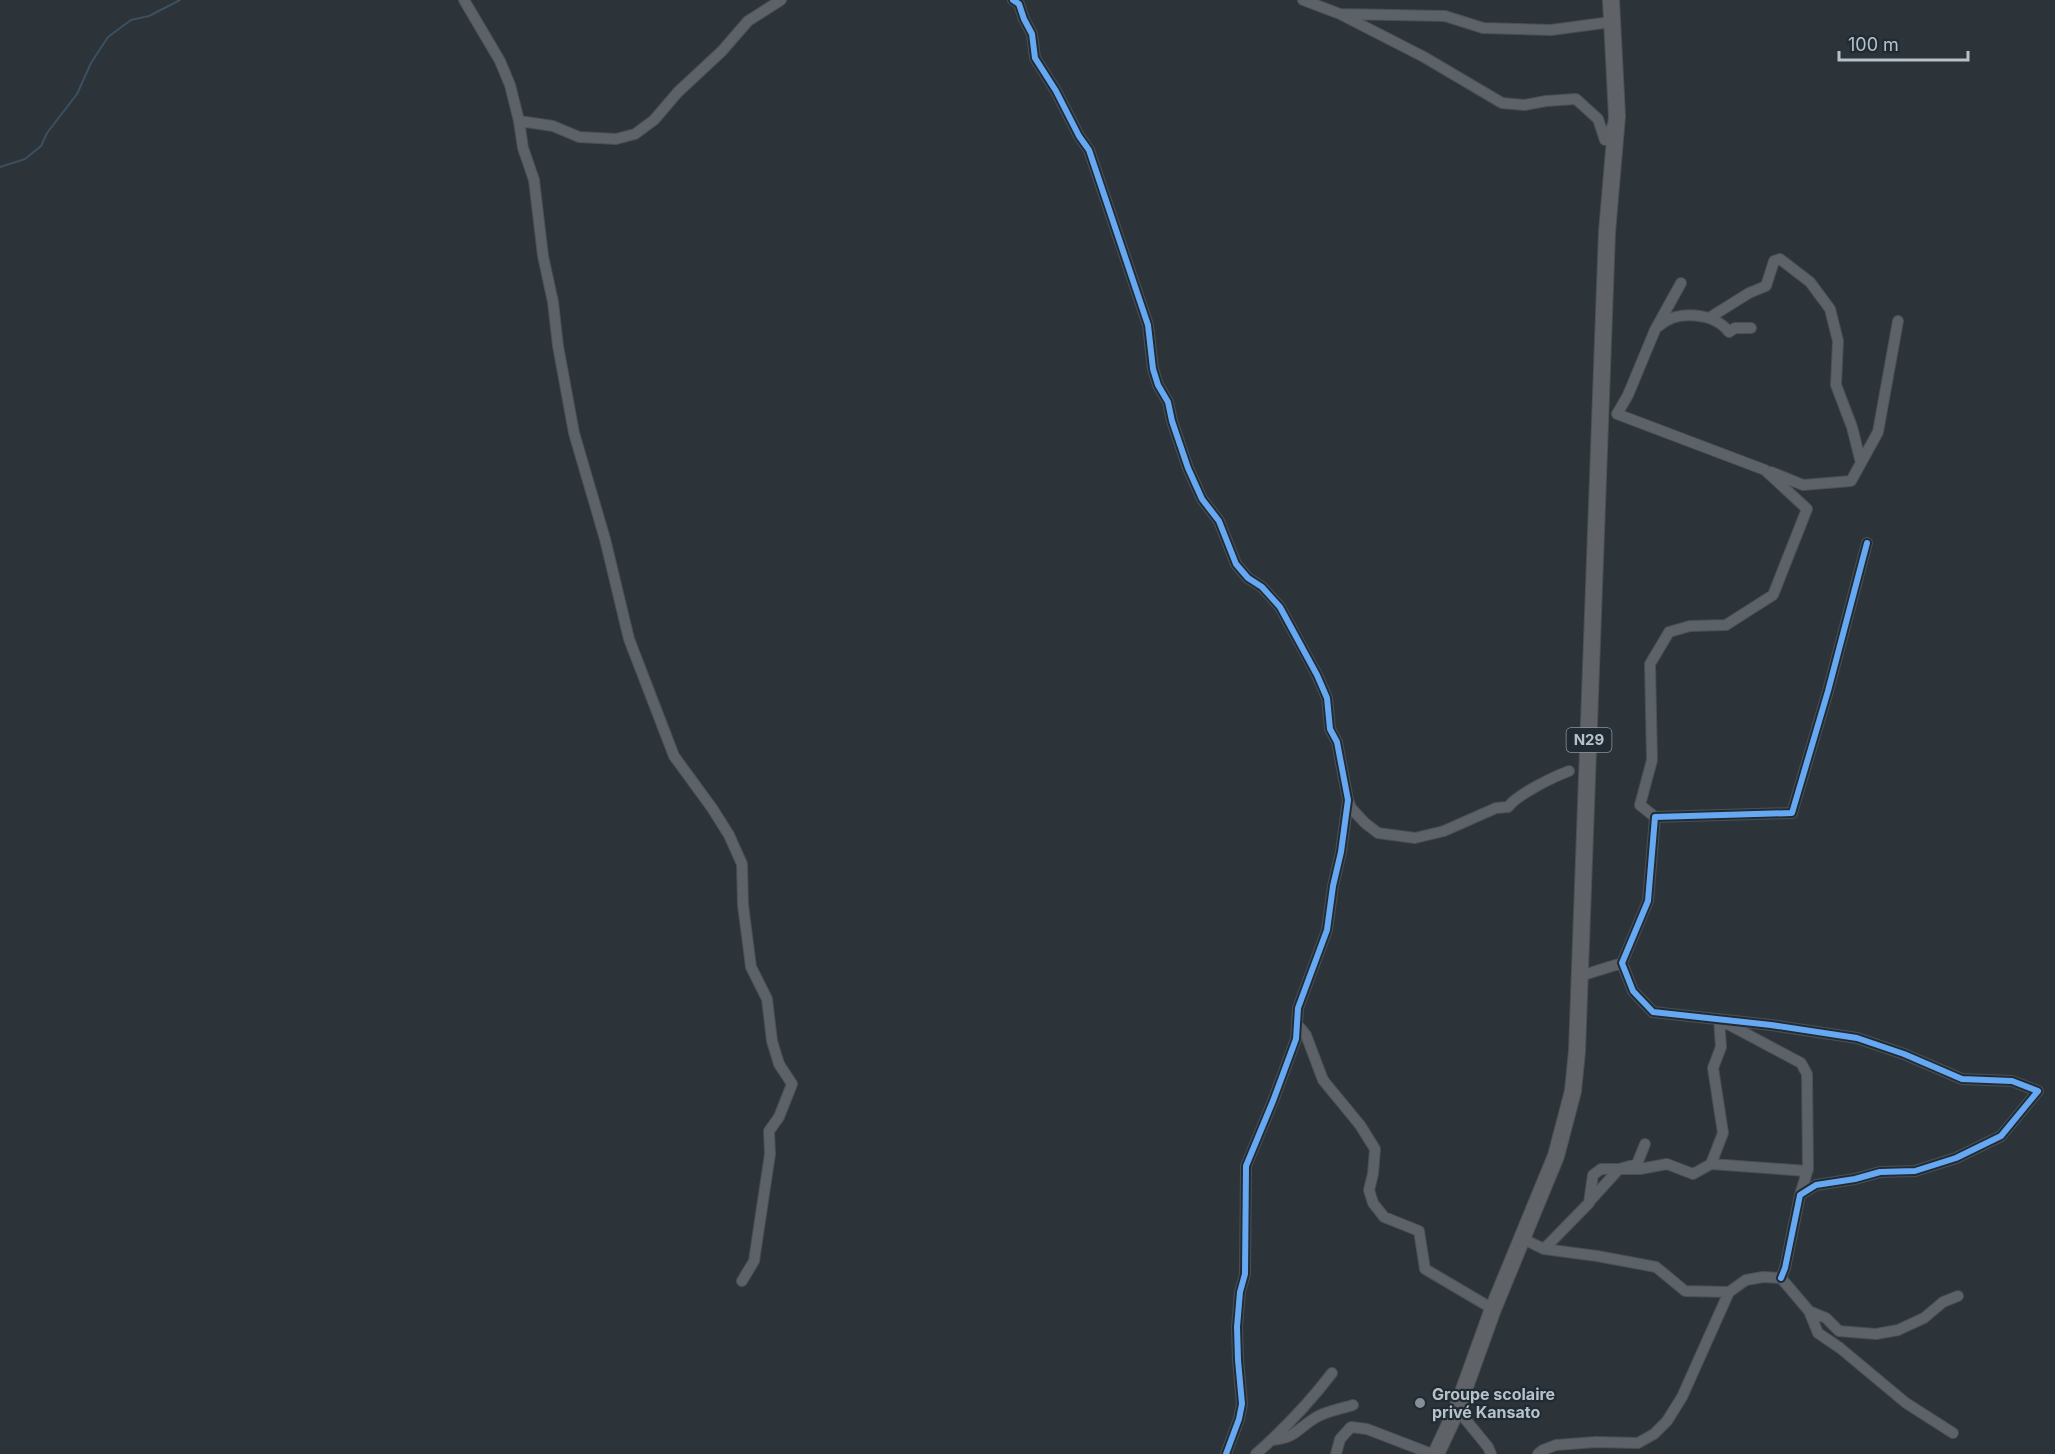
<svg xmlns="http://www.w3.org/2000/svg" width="2055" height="1454" viewBox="0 0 2055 1454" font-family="Inter,sans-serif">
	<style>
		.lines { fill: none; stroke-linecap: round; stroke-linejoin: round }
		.stream { stroke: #3b5060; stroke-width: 2 }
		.minor-casing { stroke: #4a4f54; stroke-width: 12 }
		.primary-casing { stroke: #4a5056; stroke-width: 18 }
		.minor { stroke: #5d6268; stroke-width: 10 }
		.primary { stroke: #5f6368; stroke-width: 16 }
		.cycleway-casing { stroke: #202b34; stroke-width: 10 }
		.cycleway { stroke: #66a8f1; stroke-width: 6 }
		.poi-dot { fill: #868f97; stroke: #202b34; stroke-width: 2 }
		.labels { text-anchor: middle; stroke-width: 4.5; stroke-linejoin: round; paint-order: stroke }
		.shield { fill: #202b34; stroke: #8a949c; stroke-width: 1.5 }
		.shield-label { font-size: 15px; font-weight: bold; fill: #b7c1c9 }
		.poi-label { font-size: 16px; font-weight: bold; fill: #b7c1c9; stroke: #202b34; text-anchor: start }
	</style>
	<rect width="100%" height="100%" fill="#2c3339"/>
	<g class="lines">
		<path class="stream" d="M 0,167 L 25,159 L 41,146 L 47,133 L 77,94 L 91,63 L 108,37 L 131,20 L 149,16 L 180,0"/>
		<defs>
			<path id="minor" d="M 464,0 L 500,61 L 510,85 L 519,121 L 523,148 L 534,180 L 543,256 L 553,302 L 558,346 L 574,433 L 605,539 L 629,639 L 674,756 L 712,808 L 729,835 L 742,864 L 743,905 L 751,967 L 767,999 L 772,1041 L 779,1064 L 792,1084 L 779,1117 L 769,1131 L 770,1154 L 754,1261 L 742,1281
				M 1013,0 L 1019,4 L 1024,19 L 1032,34 L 1035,58 L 1056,91 L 1079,136 L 1089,150 L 1148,325 L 1153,369 L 1158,385 L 1168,402 L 1172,421 L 1188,468 L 1202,499 L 1219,521 L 1236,564 L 1248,578 L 1262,587 L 1280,607 L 1317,675 L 1327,698 L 1330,729 L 1337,742 L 1348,800 L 1341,852 L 1333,886 L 1327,930 L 1298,1008 L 1296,1039 L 1273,1101 L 1246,1166 L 1245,1274 L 1240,1292 L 1237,1327 L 1238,1360 L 1242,1404 L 1239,1419 L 1226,1454
				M 1303,0 L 1340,14 L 1445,16 L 1483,28 L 1551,30 L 1611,22
				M 1340,14 L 1424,57 L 1502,103 L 1524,105 L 1546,101 L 1576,99 L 1598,119 L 1605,140 L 1614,123
				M 519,121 L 553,126 L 579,137 L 616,139 L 635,134 L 654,120 L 678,92 L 722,51 L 748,21 L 781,0
				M 1709,318 L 1749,293 L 1766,286 L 1774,261 L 1780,259 L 1810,282 L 1830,309 L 1838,341 L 1836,385 L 1852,427 L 1861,463
				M 1659,326 C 1677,309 1715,313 1729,332 L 1735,328 L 1751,328
				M 1771,472 L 1803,485 L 1851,481 L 1878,432 L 1898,321
				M 1348,800 L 1351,808 L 1365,823 L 1378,833 L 1415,838 L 1444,831 L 1496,808 L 1508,807 C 1518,794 1553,777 1569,771
				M 1655,817 L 1640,805 L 1652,760 L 1650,664 L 1669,632 L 1690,626 L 1726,625 L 1773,595 L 1807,509 L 1765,470 L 1617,414 L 1628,395 L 1655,330 L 1681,283
				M 1580,976 L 1622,963
				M 1724,1022 L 1801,1063 L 1807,1074 L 1808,1169 L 1800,1195
				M 1297,1024 L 1306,1035 L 1323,1080 L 1360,1125 L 1375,1149 L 1373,1174 L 1369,1190 L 1373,1203 L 1384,1217 L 1419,1231 L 1425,1269 L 1493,1309
				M 1711,1164 L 1723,1133 L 1713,1068 L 1721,1047 L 1719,1019
				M 1589,1202 L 1619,1169 L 1637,1164 L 1645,1144
				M 1521,1238 L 1544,1249 L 1597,1256 L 1656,1267 L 1685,1291 L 1729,1292 L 1746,1280 L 1763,1277 L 1781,1278 L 1809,1311 L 1818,1333 L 1840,1348 L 1906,1403 L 1953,1433
				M 1544,1249 L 1589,1203 L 1593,1175 L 1601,1169 L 1640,1169 L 1667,1164 L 1693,1174 L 1711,1164 L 1807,1171
				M 1781,1278 L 1785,1268 L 1800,1195 L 1816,1185 L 1855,1179 L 1880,1172 L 1915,1171 L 1956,1158 L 2001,1136 L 2038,1091 L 2012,1081 L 1962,1079 L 1904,1054 L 1857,1038 L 1771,1025 L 1653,1012 L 1633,991 L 1622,963 L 1648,901 L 1655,817 L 1792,813 L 1828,691 L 1867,543
				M 1809,1311 L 1826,1318 L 1839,1331 L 1876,1334 L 1898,1330 L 1924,1318 L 1943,1302 L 1958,1296
				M 1457,1409 L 1488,1447 L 1491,1454
				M 1272,1440 C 1296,1438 1297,1429 1315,1418 C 1326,1411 1341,1409 1353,1405
				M 1256,1454 C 1283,1430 1310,1402 1332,1373
				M 1336,1454 L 1340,1439 L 1351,1427 L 1367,1429 L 1432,1454
				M 1538,1454 L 1543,1450 L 1556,1445 L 1596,1442 L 1638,1443 L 1654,1434 L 1667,1421 L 1682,1397 L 1729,1292"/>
			<path id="primary" d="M 1436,1454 L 1457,1409 L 1493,1309 L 1556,1156 L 1573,1091 L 1577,1051 L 1607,232 L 1617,116 L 1611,0"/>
		</defs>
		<use href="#minor" class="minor-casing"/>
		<use href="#primary" class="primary-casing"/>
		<use href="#minor" class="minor"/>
		<use href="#primary" class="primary"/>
		<defs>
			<path id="cycleway" d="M 1013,0 L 1019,4 L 1024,19 L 1032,34 L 1035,58 L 1056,91 L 1079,136 L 1089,150 L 1148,325 L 1153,369 L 1158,385 L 1168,402 L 1172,421 L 1188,468 L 1202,499 L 1219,521 L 1236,564 L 1248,578 L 1262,587 L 1280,607 L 1317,675 L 1327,698 L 1330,729 L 1337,742 L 1348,800 L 1341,852 L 1333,886 L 1327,930 L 1298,1008 L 1296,1039 L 1273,1101 L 1246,1166 L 1245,1274 L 1240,1292 L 1237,1327 L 1238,1360 L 1242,1404 L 1239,1419 L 1226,1454
				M 1781,1278 L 1785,1268 L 1800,1195 L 1816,1185 L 1855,1179 L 1880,1172 L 1915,1171 L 1956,1158 L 2001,1136 L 2038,1091 L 2012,1081 L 1962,1079 L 1904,1054 L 1857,1038 L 1771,1025 L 1653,1012 L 1633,991 L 1622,963 L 1648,901 L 1655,817 L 1792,813 L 1828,691 L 1867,543"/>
		</defs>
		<use href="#cycleway" class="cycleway-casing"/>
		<use href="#cycleway" class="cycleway"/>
	</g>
	<circle class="poi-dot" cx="1420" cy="1403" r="6"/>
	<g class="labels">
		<rect class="shield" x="1566.5" y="728" width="45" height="24" rx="4.5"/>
		<g class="shield-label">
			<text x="1589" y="745">N29</text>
		</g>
		<g class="poi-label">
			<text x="1432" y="1400">Groupe scolaire<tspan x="1432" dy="18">privé Kansato</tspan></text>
		</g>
	</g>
	<path d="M1839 51v9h129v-9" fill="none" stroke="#b7c1c9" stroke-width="3"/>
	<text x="1848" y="51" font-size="18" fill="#b7c1c9" stroke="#202b34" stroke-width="4.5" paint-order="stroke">100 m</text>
</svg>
